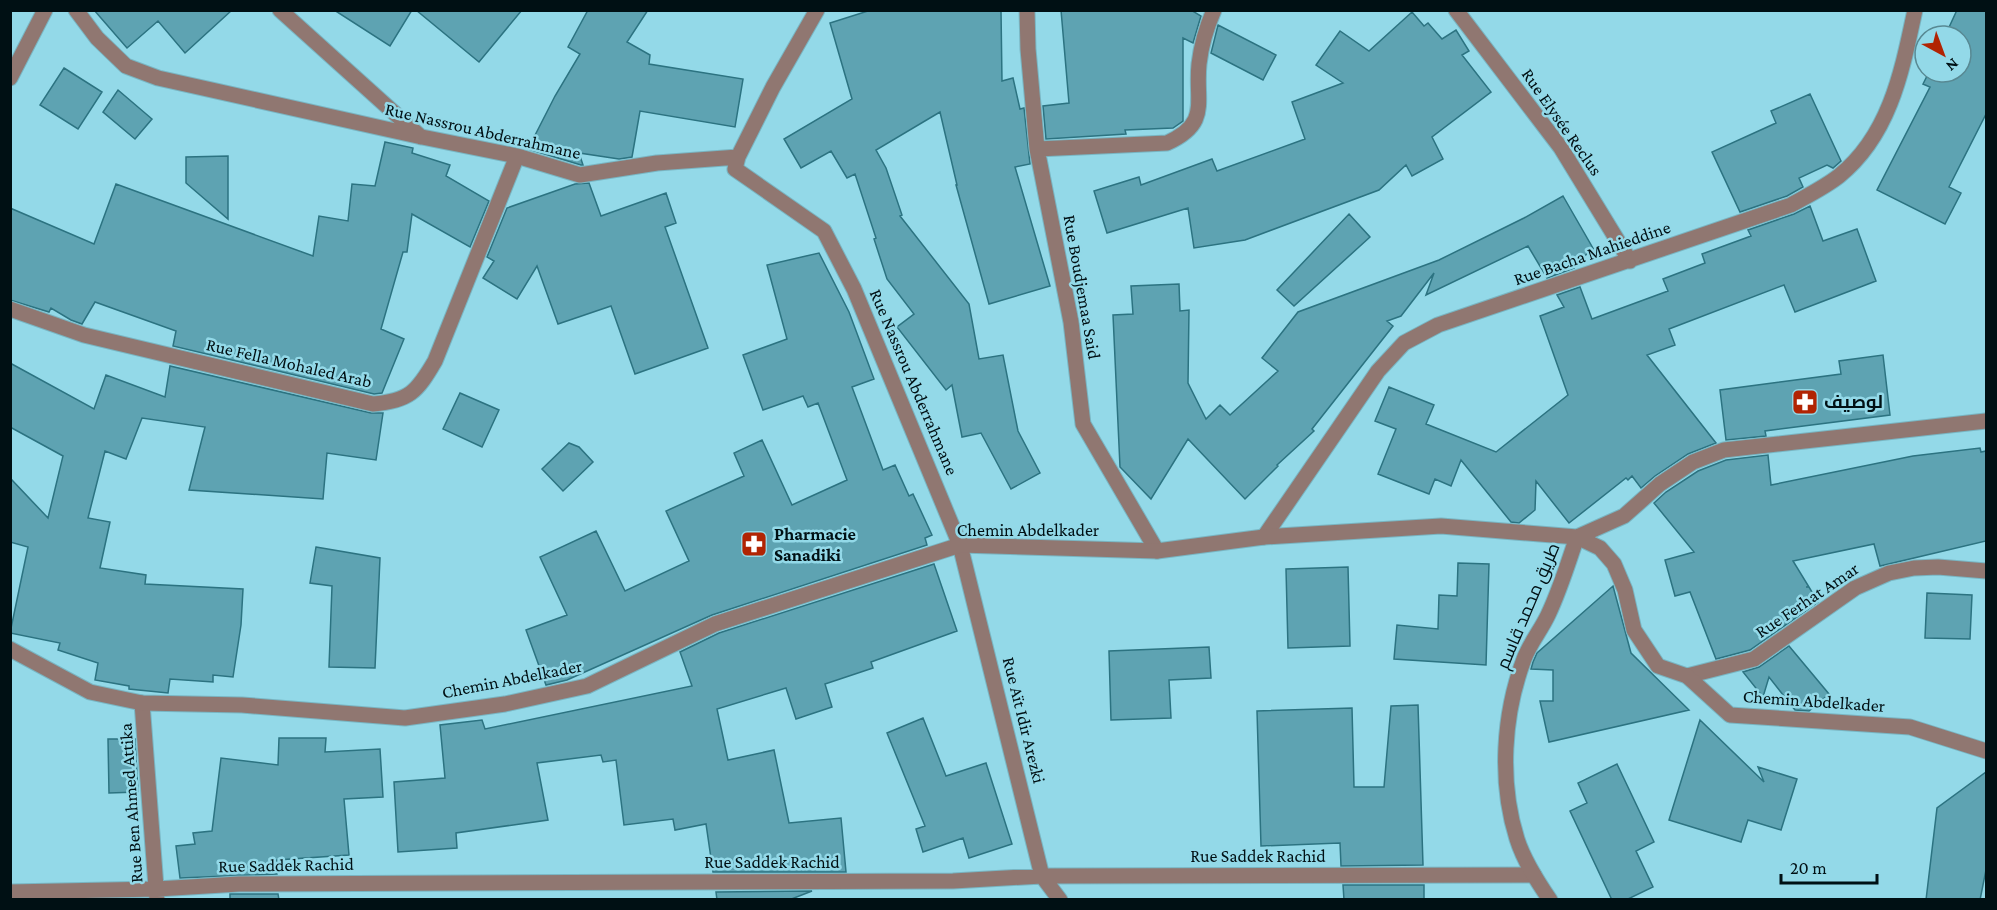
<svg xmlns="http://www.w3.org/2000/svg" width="1997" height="910" viewBox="0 0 1997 910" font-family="'Crimson Pro',Cairo,serif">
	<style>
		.building { fill: #5ea3b2; stroke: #2c7381; stroke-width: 1.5 }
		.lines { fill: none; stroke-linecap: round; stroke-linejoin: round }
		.minor-casing { stroke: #79b5c2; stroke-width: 17 }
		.tertiary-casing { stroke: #79b5c2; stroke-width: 17 }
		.minor { stroke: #907771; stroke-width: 15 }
		.tertiary { stroke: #907771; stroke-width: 15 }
		.labels { text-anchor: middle; stroke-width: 5; stroke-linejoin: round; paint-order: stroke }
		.street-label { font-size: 18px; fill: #001014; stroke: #93d9e8 }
		.poi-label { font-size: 18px; font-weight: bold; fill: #001014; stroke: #93d9e8; text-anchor: start }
	</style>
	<rect width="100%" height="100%" fill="#93d9e8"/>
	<path class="building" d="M 94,10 L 232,10 L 185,53 L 158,21 L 127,48 Z
		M 334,10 L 412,10 L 390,46 Z
		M 416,10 L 522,10 L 479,62 Z
		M 588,10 L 648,10 L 627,42 L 650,55 L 649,64 L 743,79 L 735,127 L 640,111 L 632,157 L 619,159 L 579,153 L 583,165 L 581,165 L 528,149 L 555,96 L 580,54 L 568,47 Z
		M 871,10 L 1001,10 L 1002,81 L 1013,78 L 1020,109 L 1024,108 L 1030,164 L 1015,167 L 1050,286 L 989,304 L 956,185 L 957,185 L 940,112 L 876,150 L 886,168 L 902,215 L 900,216 L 969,304 L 979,359 L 1003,355 L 1018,431 L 1040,473 L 1011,489 L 981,433 L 962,437 L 952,385 L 946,390 L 897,327 L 914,314 L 887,279 L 874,239 L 876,238 L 855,174 L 847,178 L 831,151 L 801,168 L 784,139 L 852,99 L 830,23 Z
		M 1061,10 L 1191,10 L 1201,16 L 1193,43 L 1183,38 L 1183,121 L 1173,128 L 1125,130 L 1126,134 L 1046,139 L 1043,106 L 1069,103 Z
		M 1957,10 L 1986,10 L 1986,114 L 1949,187 L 1961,193 L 1945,224 L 1877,190 L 1930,87 L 1923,84 L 1929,72 L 1961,72 L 1961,36 L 1945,36 Z
		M 1412,12 L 1424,26 L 1428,23 L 1442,39 L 1456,30 L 1469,51 L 1462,55 L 1491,92 L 1432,137 L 1443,159 L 1412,176 L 1406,165 L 1379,190 L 1245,240 L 1194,248 L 1188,208 L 1107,233 L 1094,191 L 1139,177 L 1141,185 L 1212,159 L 1217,171 L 1305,139 L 1292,102 L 1343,83 L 1316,65 L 1340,31 L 1369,51 Z
		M 1218,25 L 1276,55 L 1263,80 L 1211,53 Z
		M 64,68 L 102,92 L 78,129 L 40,105 Z
		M 118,90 L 152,119 L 135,139 L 103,112 Z
		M 1810,94 L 1841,161 L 1833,168 L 1827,165 L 1799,178 L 1803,187 L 1787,196 L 1740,212 L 1712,152 L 1776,123 L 1771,111 Z
		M 385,142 L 413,148 L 412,153 L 450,165 L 446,176 L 489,201 L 470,247 L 412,214 L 407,252 L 403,252 L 381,329 L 404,339 L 382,393 L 374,394 L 173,346 L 176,331 L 95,302 L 82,324 L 71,320 L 51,308 L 49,312 L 10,300 L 10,208 L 94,244 L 116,184 L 313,256 L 319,216 L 348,221 L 352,184 L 375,186 Z
		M 228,156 L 228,219 L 186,183 L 186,157 Z
		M 589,183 L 601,216 L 666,193 L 676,223 L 665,227 L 708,348 L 635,374 L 611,306 L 558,324 L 537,266 L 517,299 L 483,278 L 494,261 L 487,257 L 507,208 L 575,184 Z
		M 1563,196 L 1594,250 L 1572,263 L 1574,268 L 1547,278 L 1528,246 L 1426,295 L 1434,273 L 1401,316 L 1387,321 L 1393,326 L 1312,429 L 1314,431 L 1277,465 L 1278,466 L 1245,499 L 1188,439 L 1151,499 L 1120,467 L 1113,315 L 1133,314 L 1131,286 L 1179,284 L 1180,311 L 1189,310 L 1188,383 L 1206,419 L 1220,405 L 1230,415 L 1278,371 L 1262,358 L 1298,312 L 1439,260 L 1524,218 Z
		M 1810,206 L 1823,241 L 1857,229 L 1876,281 L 1795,312 L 1784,285 L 1669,329 L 1675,345 L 1647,355 L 1716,443 L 1688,454 L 1655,476 L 1641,488 L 1632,476 L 1628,480 L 1626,478 L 1569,523 L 1536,481 L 1535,510 L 1519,523 L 1511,522 L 1461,460 L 1451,486 L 1435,479 L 1429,494 L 1378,474 L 1396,429 L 1375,421 L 1389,387 L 1434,405 L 1426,424 L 1496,452 L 1568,395 L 1540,316 L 1564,307 L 1557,295 L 1580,287 L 1592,319 L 1668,291 L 1663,279 L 1705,263 L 1702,254 L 1751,236 L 1748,230 L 1794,214 Z
		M 1349,214 L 1370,237 L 1294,306 L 1277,290 Z
		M 819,253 L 849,312 L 874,379 L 852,387 L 883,470 L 895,465 L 909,496 L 913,494 L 932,535 L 925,538 L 927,545 L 712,615 L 567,680 L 546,685 L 526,630 L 567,615 L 540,557 L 596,531 L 625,591 L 689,561 L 666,511 L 744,476 L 734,453 L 762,440 L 792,505 L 847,480 L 818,403 L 808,407 L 803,396 L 763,410 L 743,355 L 787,339 L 767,265 Z
		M 1883,355 L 1890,415 L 1765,431 L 1766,436 L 1726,440 L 1720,390 L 1841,374 L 1839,361 Z
		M 10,363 L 94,409 L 106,375 L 165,397 L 170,366 L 371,413 L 383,413 L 376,460 L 327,453 L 323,499 L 189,490 L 205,427 L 142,418 L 126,459 L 105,451 L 88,518 L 110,522 L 100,568 L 146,575 L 145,584 L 243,589 L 241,625 L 233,677 L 213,675 L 213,682 L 170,679 L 168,693 L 129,689 L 129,686 L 95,680 L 98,663 L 58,650 L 60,643 L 10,633 L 28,547 L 10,542 L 10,478 L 48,518 L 63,456 L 10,427 Z
		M 460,393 L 499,410 L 482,447 L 443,429 Z
		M 569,443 L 579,447 L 593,462 L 563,491 L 542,469 Z
		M 1980,448 L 1981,452 L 1986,451 L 1986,541 L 1880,566 L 1874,544 L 1793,561 L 1809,587 L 1806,587 L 1809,587 L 1818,602 L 1750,650 L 1716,659 L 1690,592 L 1675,596 L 1665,560 L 1694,552 L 1654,503 L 1666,492 L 1698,471 L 1726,460 L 1768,455 L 1771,485 L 1913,456 Z
		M 316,547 L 380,558 L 375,668 L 329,667 L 332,586 L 310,583 Z
		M 1458,563 L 1489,564 L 1486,665 L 1394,659 L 1397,625 L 1438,629 L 1439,595 L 1457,596 Z
		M 934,564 L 957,631 L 871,662 L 873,668 L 825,684 L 832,707 L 796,719 L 786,688 L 717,709 L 728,760 L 774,750 L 789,823 L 841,818 L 846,872 L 713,872 L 706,824 L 675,830 L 673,819 L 624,825 L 616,760 L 603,762 L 601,755 L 537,763 L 548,820 L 456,833 L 457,848 L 398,852 L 394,782 L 445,778 L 440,725 L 482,720 L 485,729 L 692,686 L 680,652 L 719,633 Z
		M 1348,567 L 1350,646 L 1288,648 L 1286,569 Z
		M 1613,586 L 1631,653 L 1689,710 L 1549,742 L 1540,701 L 1553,701 L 1553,670 L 1531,669 L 1533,662 L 1537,653 Z
		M 1927,593 L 1972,595 L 1970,639 L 1925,638 Z
		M 1789,646 L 1829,694 L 1809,711 L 1795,710 L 1769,677 L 1763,697 L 1743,672 L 1759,667 Z
		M 1209,647 L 1211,678 L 1169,680 L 1171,718 L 1111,720 L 1109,651 Z
		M 1418,705 L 1423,865 L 1341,866 L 1340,843 L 1261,846 L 1257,711 L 1352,708 L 1354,787 L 1384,787 L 1391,706 Z
		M 923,718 L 946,776 L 986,763 L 1012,844 L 969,858 L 963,838 L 923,852 L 916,829 L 925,826 L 887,733 Z
		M 1700,720 L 1764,782 L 1758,767 L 1797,779 L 1781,830 L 1748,820 L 1741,842 L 1669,820 Z
		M 279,738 L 326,738 L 325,752 L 380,749 L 383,797 L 344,799 L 349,855 L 277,860 L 277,874 L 180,878 L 176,846 L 195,844 L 193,833 L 212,831 L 221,758 L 278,765 Z
		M 108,739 L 135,739 L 138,792 L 109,793 Z
		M 1617,764 L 1654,842 L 1636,851 L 1653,887 L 1626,900 L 1612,900 L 1570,811 L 1587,803 L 1578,783 Z
		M 1986,772 L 1986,870 L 1980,900 L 1926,900 L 1937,808 Z
		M 1343,885 L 1424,885 L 1424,900 L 1344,900 Z
		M 812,891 L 789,900 L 717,900 L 716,892 Z
		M 230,894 L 278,894 L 279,900 L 230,900 Z"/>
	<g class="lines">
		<defs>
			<path id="minor" d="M 76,10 L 97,38 L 126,66 L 158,78 L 422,137 L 517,156 L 580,175 L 657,163 L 738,157 L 735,169 L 824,231 L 854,289 L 960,545 L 1042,876 L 1060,900
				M 280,10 L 421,137
				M 1027,10 L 1028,49 L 1037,149 L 1071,322 L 1083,424 L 1157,551
				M 1456,10 L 1561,148 L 1630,261
				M 10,78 L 45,10
				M 1037,149 L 1167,143 C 1211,123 1195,102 1199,64 C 1201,47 1207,26 1214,10
				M 738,157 L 773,87 L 817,10
				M 10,309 L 84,335 L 373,404 C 409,401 417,392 435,361 L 517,156
				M 1264,537 L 1378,371 L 1404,343 L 1438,325 L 1791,205 C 1807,196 1825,187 1839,176 C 1890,135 1902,71 1915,10
				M 1687,676 L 1754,659 L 1855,588 L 1889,573 L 1914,568 L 1938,567 L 1986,571
				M 142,703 L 157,900
				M 10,892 L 157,889 L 239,884 L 953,881 L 1042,876 L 1534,875"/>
			<path id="tertiary" d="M 10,649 L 90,692 L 142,703 L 242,705 L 405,718 L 505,704 L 587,686 L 715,624 L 960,545 L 1157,551 L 1264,537 L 1441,526 L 1577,537 L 1600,548 L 1614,564 L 1625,590 L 1634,630 L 1658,666 L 1687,676 L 1730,715 L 1910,727 L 1986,751
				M 1550,900 C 1537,881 1524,861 1517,839 C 1499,782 1503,715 1524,659 C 1530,643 1541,630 1548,615 C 1560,590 1568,563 1577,537 L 1624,516 L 1660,484 L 1693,462 L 1724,450 L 1986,421"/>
		</defs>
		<use href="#minor" class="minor-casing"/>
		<use href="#tertiary" class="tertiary-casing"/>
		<use href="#minor" class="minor"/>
		<use href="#tertiary" class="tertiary"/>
	</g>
	<defs>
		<symbol id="pharmacy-square" viewBox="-11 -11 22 22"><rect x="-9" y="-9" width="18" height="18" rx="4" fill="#b12403" stroke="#93d9e8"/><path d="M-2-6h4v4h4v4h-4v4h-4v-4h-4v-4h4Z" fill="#fff"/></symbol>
	</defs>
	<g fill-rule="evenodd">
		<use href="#pharmacy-square" x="1790" y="387" width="30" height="30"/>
		<use href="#pharmacy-square" x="739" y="529" width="30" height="30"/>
	</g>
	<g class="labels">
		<g class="street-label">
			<text transform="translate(1562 122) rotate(55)" y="6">Rue Elysée Reclus</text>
			<text transform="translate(483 131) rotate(13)" y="6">Rue Nassrou Abderrahmane</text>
			<text transform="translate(1592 253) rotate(-19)" y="6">Rue Bacha Mahieddine</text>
			<text transform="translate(1082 287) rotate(80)" y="6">Rue Boudjemaa Said</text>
			<text transform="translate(289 363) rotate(13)" y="6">Rue Fella Mohaled Arab</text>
			<text transform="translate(914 382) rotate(67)" y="6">Rue Nassrou Abderrahmane</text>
			<text x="1028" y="536">Chemin Abdelkader</text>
			<text transform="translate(1807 600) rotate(-34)" y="6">Rue Ferhat Amar</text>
			<text transform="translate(1528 606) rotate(-67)" y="6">طريق محمد قاسم</text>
			<text transform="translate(512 679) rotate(-11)" y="6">Chemin Abdelkader</text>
			<text transform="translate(1814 701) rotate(4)" y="6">Chemin Abdelkader</text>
			<text transform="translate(1024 720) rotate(76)" y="6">Rue Aït Idir Arezki</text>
			<text transform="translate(131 803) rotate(-94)" y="6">Rue Ben Ahmed Attika</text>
			<text x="1258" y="862">Rue Saddek Rachid</text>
			<text x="772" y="868">Rue Saddek Rachid</text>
			<text transform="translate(286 865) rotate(-1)" y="6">Rue Saddek Rachid</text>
		</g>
		<g class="poi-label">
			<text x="1824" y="408">لوصيف</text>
			<text x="774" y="540">Pharmacie<tspan x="774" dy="21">Sanadiki</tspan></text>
		</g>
	</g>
	<rect width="1997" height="910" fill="none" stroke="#001014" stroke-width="24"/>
	<g transform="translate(1943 54) rotate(139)"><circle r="28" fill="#93d9e8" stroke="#588993" stroke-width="1.5"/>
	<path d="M0-4.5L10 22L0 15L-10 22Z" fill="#b12403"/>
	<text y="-9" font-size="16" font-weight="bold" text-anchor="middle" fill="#001014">N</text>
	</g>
	<path d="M1781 874v9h96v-9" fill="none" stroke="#001014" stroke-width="3"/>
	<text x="1790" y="874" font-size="18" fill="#001014" stroke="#93d9e8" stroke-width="4.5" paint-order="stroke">20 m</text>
</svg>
